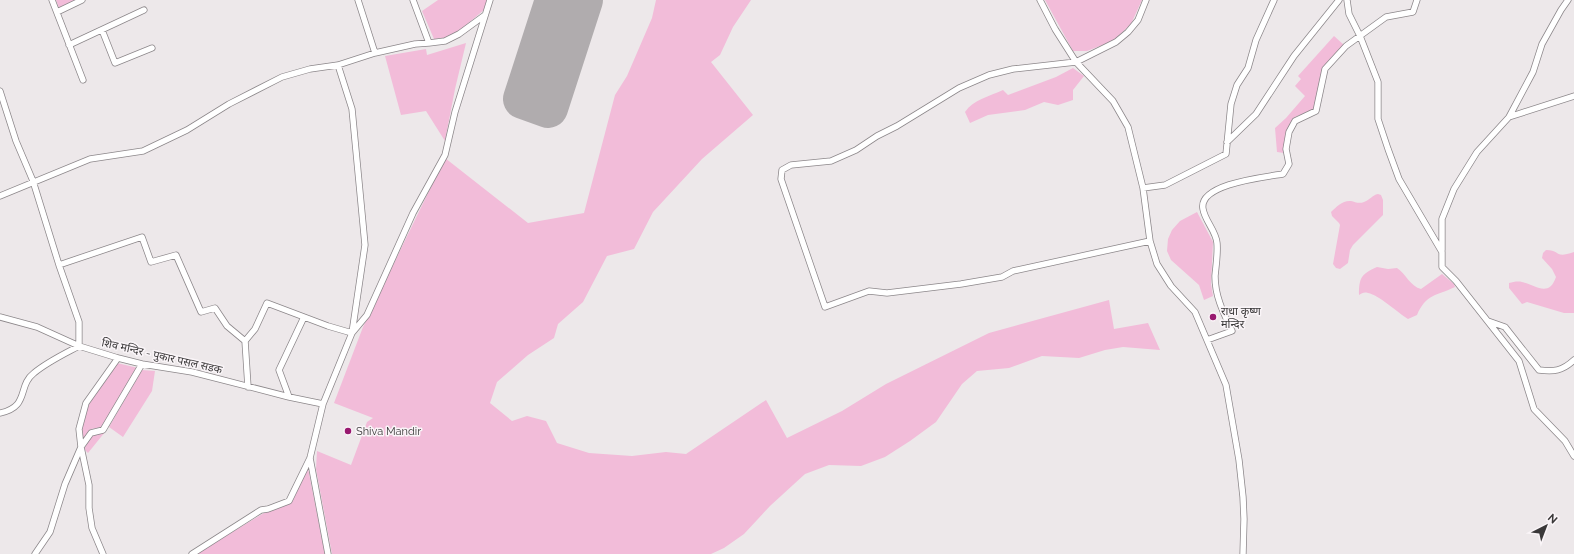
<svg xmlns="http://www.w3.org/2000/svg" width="1574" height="554" viewBox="0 0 1574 554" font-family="Raleway,'Noto Sans Devanagari',sans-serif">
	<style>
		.green { fill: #f2bcd9 }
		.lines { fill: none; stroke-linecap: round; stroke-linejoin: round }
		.runway { stroke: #b0acae; stroke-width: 40 }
		.street-casing { stroke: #8c878a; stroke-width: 7 }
		.street { stroke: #fff; stroke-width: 5.5 }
		.poi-dot { fill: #98186f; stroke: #faf5f8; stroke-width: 1.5 }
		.labels { text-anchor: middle; stroke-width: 3; stroke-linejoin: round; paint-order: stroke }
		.poi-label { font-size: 11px; fill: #3a3839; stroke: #faf5f8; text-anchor: start }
		.street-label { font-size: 11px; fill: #3a3839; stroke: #faf5f8 }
	</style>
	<rect width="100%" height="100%" fill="#ede8ea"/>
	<path class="green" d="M 56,0 L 77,0 L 59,8 Z
		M 438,0 L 488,0 L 485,9 L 458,32 L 444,38 L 434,39 L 422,11 Z
		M 656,0 L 751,0 L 733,27 L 720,55 L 711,62 L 753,115 L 702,159 L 653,212 L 634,249 L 607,256 L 583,302 L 558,324 L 554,338 L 528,355 L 497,382 L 490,403 L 512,421 L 527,416 L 546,421 L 557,443 L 589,453 L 632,456 L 666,452 L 686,454 L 766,400 L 787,438 L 842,411 L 886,384 L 989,333 L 1109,300 L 1114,329 L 1148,323 L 1160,350 L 1123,347 L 1105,350 L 1079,358 L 1042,356 L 1009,368 L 977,371 L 962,384 L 936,422 L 910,441 L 885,457 L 861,466 L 829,465 L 805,474 L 770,506 L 744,534 L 724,548 L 711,554 L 332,554 L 316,469 L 317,451 L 351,465 L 367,422 L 373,418 L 334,403 L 363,327 L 445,158 L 528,223 L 584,213 L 615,95 L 627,76 L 652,18 Z
		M 1045,0 L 1142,0 L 1131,24 L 1113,41 L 1087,51 L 1073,51 Z
		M 1334,36 L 1344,45 L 1324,68 L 1315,109 L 1295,117 L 1288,130 L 1284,153 L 1277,152 L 1275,128 L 1286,118 L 1305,96 L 1295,86 L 1301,79 L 1298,76 Z
		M 466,43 L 455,89 L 445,141 L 426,111 L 401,115 L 385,56 L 426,49 L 427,55 Z
		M 1073,68 L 1084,76 L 1073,90 L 1073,100 L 1058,105 L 1044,102 L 1025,110 L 988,115 L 970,123 L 965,112 C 973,100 990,96 1003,90 L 1008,95 L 1056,77 Z
		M 1378,194 L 1381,195 L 1383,200 L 1383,215 L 1353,245 L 1350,250 L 1348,263 L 1340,269 L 1336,268 L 1333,264 L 1340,225 L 1339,223 L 1332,216 L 1331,212 C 1336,207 1343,200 1351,201 C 1355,202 1359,204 1364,202 C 1370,200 1372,195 1378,194 Z
		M 1197,212 L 1213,242 L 1211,284 L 1213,296 L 1204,300 L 1199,285 L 1171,260 L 1167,251 L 1168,239 L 1172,230 L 1180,221 Z
		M 1546,250 C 1561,250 1554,259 1574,252 L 1574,313 L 1564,313 L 1527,302 L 1522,304 L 1509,288 L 1509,283 C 1513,282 1518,281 1522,282 C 1535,285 1549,298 1556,277 L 1552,269 L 1542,258 L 1543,253 Z
		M 1377,267 L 1388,269 L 1397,268 C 1405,273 1411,287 1421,289 L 1442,274 L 1454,284 L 1455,287 C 1436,296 1426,294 1417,315 L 1408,319 C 1397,312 1379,295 1368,293 C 1364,292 1362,293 1359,295 C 1359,278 1361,274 1377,267 Z
		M 117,363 L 138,368 L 103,427 L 91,429 L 83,440 C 78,410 101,386 117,363 Z
		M 142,370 L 155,371 L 152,391 L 123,437 L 109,427 Z
		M 105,432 L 88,453 L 84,449 L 92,435 Z
		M 308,468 L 325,554 L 196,554 L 264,513 L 290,503 Z"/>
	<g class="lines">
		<path class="runway" d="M 555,0 L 523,99 L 548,108 L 583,0"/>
		<defs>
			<path id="street" d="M 52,0 L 83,80
				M 358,0 L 375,53
				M 1040,0 L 1055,29 L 1076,62 L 1113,101 L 1128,127 L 1143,188 L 1150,241 L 1157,264 L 1171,286 L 1195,312 L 1226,385 L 1239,460 L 1243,497 L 1244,519 L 1243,554
				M 1146,0 L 1138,20 L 1128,32 L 1116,42 L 1076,62 L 1013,69 L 989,75 L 959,88 L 897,126 L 877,136 L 856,150 L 831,161 L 791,165 L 782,170 L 781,179 L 825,307 L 869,291 L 887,293 L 961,284 L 1002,277 L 1013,271 L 1150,241
				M 1347,0 L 1349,14 L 1360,36 L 1378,82 L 1378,119 L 1388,149 L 1399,179 L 1442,252 L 1442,267 L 1456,281 L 1519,361 L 1534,409 L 1565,441 L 1574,456
				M 57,12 L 82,0
				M 102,30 L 115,63 L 152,48
				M 429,43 L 445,41 L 459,34 L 485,15
				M 69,45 L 144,10
				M 0,91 L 16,141 L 33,181 L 59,265 L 79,322 L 79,346 C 64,354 47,362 34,373 C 17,386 30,407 0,413
				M 1509,117 L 1574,96
				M 1227,142 L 1256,114 L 1294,56 L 1339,0
				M 1143,188 L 1165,185 L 1226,154 L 1231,104 L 1237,85 L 1248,68 L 1256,40 L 1274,0
				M 0,196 L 90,159 L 143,151 L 187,130 L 229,104 L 282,77 L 310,69 L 338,65 L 375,53 L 415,44 L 429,43 L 413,0
				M 1442,250 L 1442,219 L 1454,189 L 1477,152 L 1509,117 L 1533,72 L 1542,44 L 1561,10 L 1568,0
				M 59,265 L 142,237 L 151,262 L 176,255 L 201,312 L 215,308 L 227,326 L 245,341 L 248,387
				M 0,317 L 37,327 L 79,346 L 118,358 L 142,364 L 192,372 L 289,397 L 323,404
				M 1488,321 L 1505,327 L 1539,370 C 1554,372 1562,371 1574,360
				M 1207,340 L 1232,331 C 1224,314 1215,297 1215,276 C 1216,265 1218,254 1217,243 C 1216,231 1205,221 1203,209 C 1198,184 1265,177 1283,174 L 1289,164 L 1286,149 L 1289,132 L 1295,121 L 1316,111 L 1325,69 L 1346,46 L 1386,17 L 1413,12 L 1417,0
				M 245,341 L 255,329 L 267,303 L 328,326 L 352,333 L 365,245 L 352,109 L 338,65
				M 289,397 L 279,370 L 304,317
				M 310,458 L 328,554
				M 35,554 L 50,532 L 65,484 L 81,447 L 91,433 L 103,430 L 142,364
				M 103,554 L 92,528 L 89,508 L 89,485 L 81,447 L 79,429 L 86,403 L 118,358
				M 192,554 L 261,510 L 268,509 L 289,501 L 310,458 L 323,404 L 352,333 L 367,315 L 413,213 L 445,155 L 455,112 L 490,0"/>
		</defs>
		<use href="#street" class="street-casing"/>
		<use href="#street" class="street"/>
	</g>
	<g class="poi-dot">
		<circle cx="1213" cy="317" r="4"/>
		<circle cx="348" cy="431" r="4"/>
	</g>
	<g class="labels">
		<g class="poi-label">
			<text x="1221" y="315">राधा कृष्ण<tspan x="1221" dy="13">मन्दिर</tspan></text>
			<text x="356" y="435">Shiva Mandir</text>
		</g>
		<g class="street-label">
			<text transform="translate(162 356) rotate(13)" y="4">शिव मन्दिर - पुकार पसल सडक</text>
		</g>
	</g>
	<g transform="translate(1546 526) rotate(42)" stroke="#faf5f8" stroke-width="3" paint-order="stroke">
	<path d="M0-3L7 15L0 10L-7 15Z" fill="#3a3839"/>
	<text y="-6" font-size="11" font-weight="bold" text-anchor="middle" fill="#3a3839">N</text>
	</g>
</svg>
